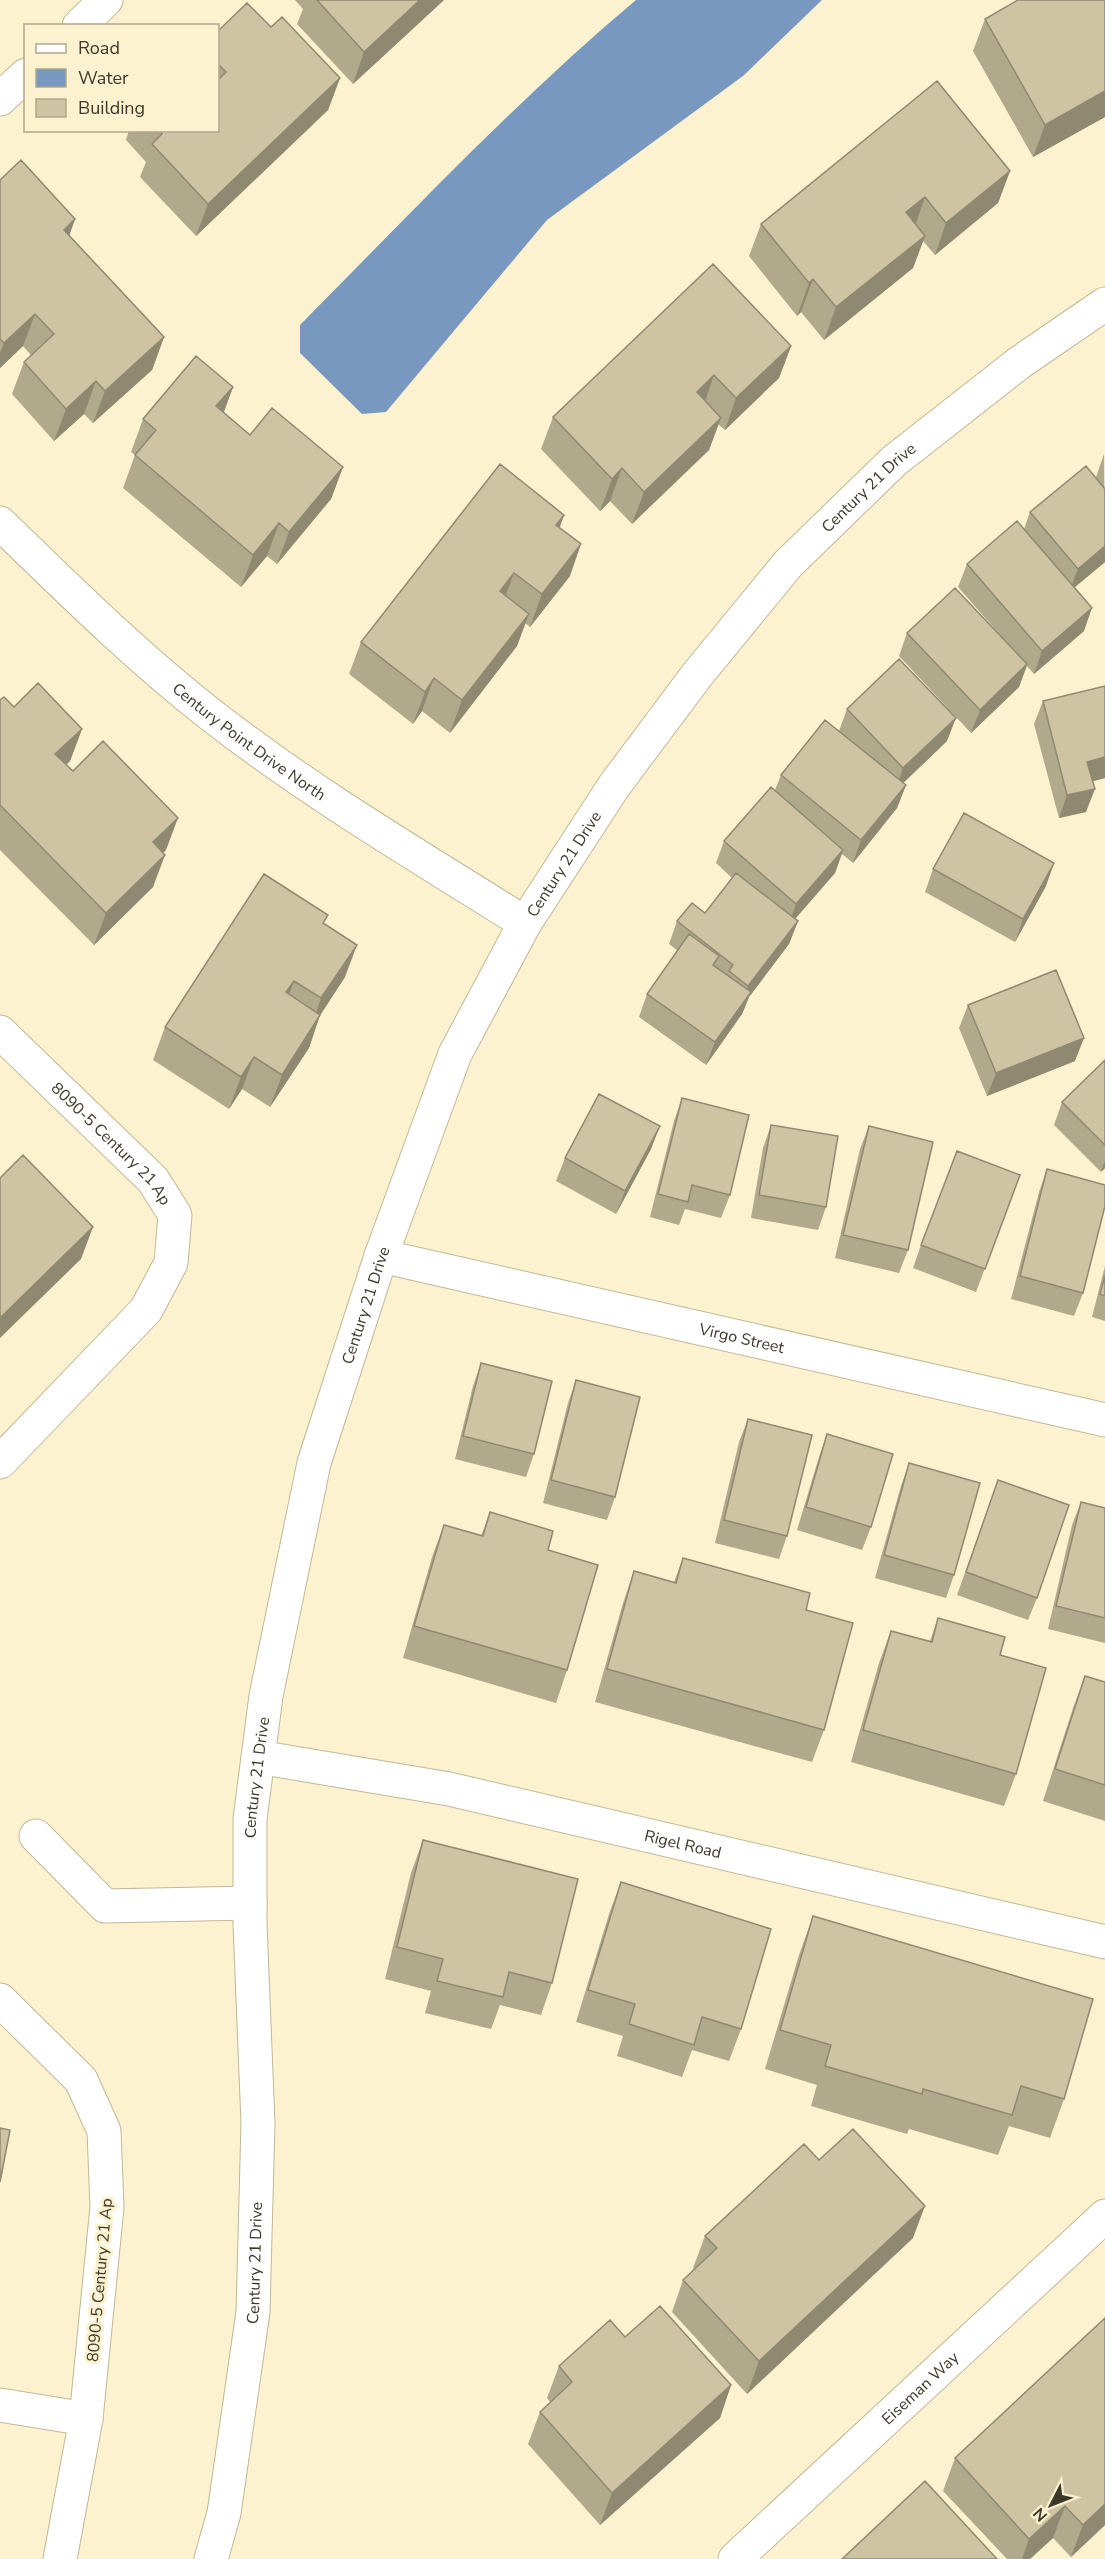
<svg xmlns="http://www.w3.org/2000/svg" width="1105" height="2559" viewBox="0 0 1105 2559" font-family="'Nunito Sans',sans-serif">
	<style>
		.water { fill: #7998c0 }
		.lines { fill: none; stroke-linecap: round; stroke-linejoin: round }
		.minor-casing { stroke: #c1b897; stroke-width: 35 }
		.minor { stroke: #fff; stroke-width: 33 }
		.wall { fill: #b1a98c }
		.shaded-wall { fill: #908972 }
		.building { fill: #cec4a3; stroke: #908972; stroke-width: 1.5 }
		.labels { text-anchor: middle; stroke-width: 6; stroke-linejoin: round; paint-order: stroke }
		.street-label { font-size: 16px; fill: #3c382b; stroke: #fcf2cf }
	</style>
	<rect width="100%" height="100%" fill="#fcf2cf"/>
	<path class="water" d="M 636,0 L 822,0 L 743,76 L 547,220 L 386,412 L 362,414 L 300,353 L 300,325 C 409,215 517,100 636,0 Z"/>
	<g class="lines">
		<defs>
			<g id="minor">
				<path d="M 79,26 L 106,0"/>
				<path d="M 0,99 L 26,75"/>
				<path id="s1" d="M 0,523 C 70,591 138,658 215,718 C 313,794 420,857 525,923"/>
				<path id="s2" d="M 0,1032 L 153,1180 L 175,1215 L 171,1263 L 146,1310 L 0,1462"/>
				<path id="s3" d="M 381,1256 L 1105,1420"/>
				<path id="s4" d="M 258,1757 L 449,1789 L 1105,1942"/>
				<path d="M 36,1836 L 105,1906 L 250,1903"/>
				<path d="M 0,2000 L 81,2080 L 104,2131 L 107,2207 L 86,2419 L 60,2559"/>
				<path d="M 0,2405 L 86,2419"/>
				<path id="s5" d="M 211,2559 L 224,2513 L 253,2312 L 258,2123 L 250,1924 L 250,1819 L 266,1696 L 314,1463 L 381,1256 L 455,1054 L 525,923 L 614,786 L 697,675 L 788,564 L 894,461 L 1019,363 L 1105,304"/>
				<path id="s6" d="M 735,2559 L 1105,2216"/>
			</g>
		</defs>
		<use href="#minor" class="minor-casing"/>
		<use href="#minor" class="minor"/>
	</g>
	<path class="wall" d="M 295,0 L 444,0 L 353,84 L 297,24 L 303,9 Z
		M 1105,0 L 1105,117 L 1033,157 L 973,51 L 985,19 Z
		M 271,27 L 340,78 L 328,110 L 196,236 L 140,177 L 146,162 L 126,140 L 129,130 L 218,130 L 218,31 Z
		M 1010,171 L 998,203 L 935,255 L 923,241 L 913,268 L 824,340 L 801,312 L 797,316 L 749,256 L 761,224 Z
		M 0,180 L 75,219 L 69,235 L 164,337 L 152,370 L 93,423 L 84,414 L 54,441 L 12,394 L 24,362 L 31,355 L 23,346 L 0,368 Z
		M 791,346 L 779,378 L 725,430 L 718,424 L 709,450 L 632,524 L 610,501 L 600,511 L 541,449 L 553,417 Z
		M 233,387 L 224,412 L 250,435 L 343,467 L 331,499 L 277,564 L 267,556 L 241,587 L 123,488 L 135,455 L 131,452 L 143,419 Z
		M 1104,454 L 1105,562 L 1075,587 L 1084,631 L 1034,674 L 1027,666 L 1019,687 L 971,733 L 899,656 L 907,633 L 1000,635 L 958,587 L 967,564 L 1024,529 L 1030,512 L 1101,484 L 1096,477 Z
		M 564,515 L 560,527 L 570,576 L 530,627 L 525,623 L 517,646 L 450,733 L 422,711 L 413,724 L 349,674 L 361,642 Z
		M 1105,686 L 1105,778 L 1093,781 L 1086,812 L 1059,818 L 1034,724 L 1043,701 Z
		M 0,700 L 14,707 L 82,729 L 70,761 L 66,765 L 166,850 L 163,853 L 153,887 L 94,945 L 0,850 Z
		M 847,709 L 947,741 L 903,783 L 906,785 L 897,808 L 853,863 L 842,854 L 835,873 L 795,919 L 798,921 L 789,944 L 749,997 L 742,1014 L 706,1065 L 639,1017 L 647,994 L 678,951 L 669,944 L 677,921 L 705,913 L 732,878 L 716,863 L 724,841 L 775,790 L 781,775 L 839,731 Z
		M 933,869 L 1046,886 L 1015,942 L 925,892 Z
		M 325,924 L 345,977 L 320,1015 L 309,1048 L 270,1107 L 242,1089 L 229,1109 L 153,1060 L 165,1027 Z
		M 968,1005 L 1075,1061 L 987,1096 L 959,1028 Z
		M 1105,1060 L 1105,1168 L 1101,1172 L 1054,1125 L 1062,1102 Z
		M 682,1098 L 730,1195 L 721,1218 L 685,1209 L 679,1225 L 650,1217 L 674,1121 Z
		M 771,1125 L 826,1207 L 818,1230 L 751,1218 L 763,1148 Z
		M 869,1126 L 908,1250 L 899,1273 L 835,1258 L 860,1149 Z
		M 651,1149 L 616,1214 L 556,1181 L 565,1158 Z
		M 1047,1169 L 1083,1293 L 1074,1316 L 1011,1299 L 1039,1192 Z
		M 1020,1175 L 976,1292 L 913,1268 L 921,1245 Z
		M 1105,1266 L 1105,1321 L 1092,1317 Z
		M 481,1363 L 534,1454 L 526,1477 L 455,1459 L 473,1386 Z
		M 576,1380 L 615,1497 L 607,1520 L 543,1503 L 568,1403 Z
		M 748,1419 L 787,1536 L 779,1559 L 715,1543 L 739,1442 Z
		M 827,1434 L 871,1527 L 862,1550 L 797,1530 L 819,1457 Z
		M 909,1463 L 954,1575 L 946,1598 L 875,1578 L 901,1486 Z
		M 998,1480 L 1037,1598 L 1028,1620 L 957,1595 Z
		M 1081,1502 L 1105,1508 L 1105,1643 L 1048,1629 L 1072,1525 Z
		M 490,1512 L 548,1550 L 567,1670 L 556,1703 L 403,1658 L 432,1557 L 444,1525 L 481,1536 Z
		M 683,1558 L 806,1610 L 824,1730 L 812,1762 L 595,1702 L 623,1603 L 634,1571 L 674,1582 Z
		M 938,1618 L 1000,1655 L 1016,1774 L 1004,1806 L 851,1762 L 879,1663 L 891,1631 L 930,1641 Z
		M 1085,1676 L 1105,1682 L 1105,1821 L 1043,1801 L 1073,1708 Z
		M 423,1840 L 552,1983 L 541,2015 L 500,2005 L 491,2029 L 425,2013 L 431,1991 L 385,1979 L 411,1873 Z
		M 621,1882 L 741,2029 L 729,2061 L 692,2050 L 682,2077 L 617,2056 L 623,2036 L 576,2022 L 609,1914 Z
		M 813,1916 L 1064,2099 L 1050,2138 L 1009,2126 L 998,2155 L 909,2129 L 907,2134 L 811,2106 L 817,2085 L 765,2069 L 799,1955 Z
		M 819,2160 L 913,2238 L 747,2394 L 672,2312 L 683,2280 L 694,2269 L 693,2268 L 705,2236 Z
		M 1105,2318 L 1105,2525 L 1071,2557 L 1053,2538 L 1030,2559 L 1007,2559 L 943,2491 L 955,2458 Z
		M 559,2366 L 731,2385 L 720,2418 L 600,2525 L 528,2444 L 540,2412 L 550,2402 L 547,2398 Z"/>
	<path class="shaded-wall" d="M 420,0 L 444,0 L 353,84 L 364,52 Z
		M 340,78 L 328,110 L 196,236 L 208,204 Z
		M 1105,91 L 1105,117 L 1033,157 L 1045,125 Z
		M 1010,171 L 998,203 L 935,255 L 946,223 Z
		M 925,197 L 914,229 L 906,212 Z
		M 75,219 L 64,251 L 64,230 Z
		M 925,236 L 913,268 L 824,340 L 836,307 Z
		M 813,279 L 801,312 L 797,316 L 809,283 Z
		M 35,314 L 23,346 L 0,368 L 0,353 L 4,343 Z
		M 164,337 L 152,370 L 93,423 L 105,391 Z
		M 791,346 L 779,378 L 725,430 L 736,398 Z
		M 714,375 L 703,407 L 697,392 Z
		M 96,381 L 84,414 L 54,441 L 66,409 Z
		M 233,387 L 221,419 L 216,406 Z
		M 721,418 L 709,450 L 632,524 L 644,492 Z
		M 343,467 L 331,499 L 277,564 L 289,532 Z
		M 622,468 L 610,501 L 600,511 L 612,479 Z
		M 564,515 L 552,547 L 556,525 Z
		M 279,523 L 267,556 L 241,587 L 253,555 Z
		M 581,544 L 570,576 L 530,627 L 542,594 Z
		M 1105,546 L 1105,562 L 1069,592 L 1078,569 Z
		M 514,573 L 502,605 L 500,591 Z
		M 1092,608 L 1084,631 L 1034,674 L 1042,651 Z
		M 529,614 L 517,646 L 450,733 L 462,700 Z
		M 1027,664 L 1019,687 L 971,733 L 980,710 Z
		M 434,678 L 422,711 L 413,724 L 425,692 Z
		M 956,718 L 947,741 L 895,791 L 903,768 Z
		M 82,729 L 70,761 L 44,786 L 55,754 Z
		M 1105,757 L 1105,778 L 1079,785 L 1087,762 Z
		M 906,785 L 897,808 L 853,863 L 861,840 Z
		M 1095,789 L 1086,812 L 1059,818 L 1067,795 Z
		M 178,818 L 166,850 L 141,875 L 153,842 Z
		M 843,850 L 835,873 L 788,927 L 796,904 Z
		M 165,855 L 153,887 L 94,945 L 106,913 Z
		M 1054,863 L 1046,886 L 1015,942 L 1023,919 Z
		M 798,921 L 789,944 L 749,997 L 742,1014 L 706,1065 L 715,1042 L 740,1006 L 748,986 Z
		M 357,945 L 345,977 L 310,1031 L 321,998 Z
		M 294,981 L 282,1013 L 286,992 Z
		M 320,1015 L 309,1048 L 270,1107 L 282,1075 Z
		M 1084,1038 L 1075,1061 L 987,1096 L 996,1073 Z
		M 254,1057 L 242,1089 L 229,1109 L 241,1077 Z
		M 660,1126 L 651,1149 L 616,1214 L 625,1191 Z
		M 1105,1160 L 1105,1168 L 1101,1172 Z
		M 93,1227 L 81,1259 L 0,1338 L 0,1318 Z
		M 925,2206 L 913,2238 L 747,2394 L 759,2361 Z
		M 731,2385 L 720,2418 L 600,2525 L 612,2493 Z
		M 1105,2504 L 1105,2525 L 1071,2557 L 1083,2525 Z
		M 1065,2506 L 1053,2538 L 1030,2559 L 1022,2559 L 1029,2539 Z"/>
	<path class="building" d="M 317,0 L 420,0 L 364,52 Z
		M 1018,0 L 1105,0 L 1105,91 L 1045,125 L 985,19 Z
		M 247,3 L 271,27 L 282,17 L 340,78 L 208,204 L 152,144 L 162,134 L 159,130 L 218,130 L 218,80 L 226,72 L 218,64 L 218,31 Z
		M 937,81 L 1010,171 L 946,223 L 925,197 L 906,212 L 925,236 L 836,307 L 813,279 L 809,283 L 761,224 Z
		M 21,160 L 75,219 L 64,230 L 164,337 L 105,391 L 96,381 L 66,409 L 24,362 L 54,334 L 35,314 L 4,343 L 0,339 L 0,180 Z
		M 713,264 L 791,346 L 736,398 L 714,375 L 697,392 L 721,418 L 644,492 L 622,468 L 612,479 L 553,417 Z
		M 196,356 L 233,387 L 216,406 L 250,435 L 272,408 L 343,467 L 289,532 L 279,523 L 253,555 L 135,455 L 156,430 L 143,419 Z
		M 500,464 L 564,515 L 556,525 L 581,544 L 542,594 L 514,573 L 500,591 L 529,614 L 462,700 L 434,678 L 425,692 L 361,642 Z
		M 1086,466 L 1105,489 L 1105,546 L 1078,569 L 1030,512 Z
		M 1017,521 L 1092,608 L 1042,651 L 967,564 Z
		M 955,588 L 1027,664 L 980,710 L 907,633 Z
		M 899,659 L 956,718 L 903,768 L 847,709 Z
		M 38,683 L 82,729 L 55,754 L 73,771 L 103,741 L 178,818 L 153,842 L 165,855 L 106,913 L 0,805 L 0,700 L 4,697 L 14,707 Z
		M 1105,686 L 1105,757 L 1087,762 L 1095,789 L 1067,795 L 1043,701 Z
		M 825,720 L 906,785 L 861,840 L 781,775 Z
		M 771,787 L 843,850 L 796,904 L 724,841 Z
		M 964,813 L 1054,863 L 1023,919 L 933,869 Z
		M 736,873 L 798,921 L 748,986 L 729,971 L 733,965 L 677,921 L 692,903 L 705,913 Z
		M 264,874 L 328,915 L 323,923 L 357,945 L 321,998 L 294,981 L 286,992 L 320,1015 L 282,1075 L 254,1057 L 241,1077 L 165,1027 Z
		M 689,934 L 719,956 L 713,965 L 751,992 L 715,1042 L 647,994 Z
		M 1056,970 L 1084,1038 L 996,1073 L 968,1005 Z
		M 1105,1060 L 1105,1145 L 1062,1102 Z
		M 599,1094 L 660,1126 L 625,1191 L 565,1158 Z
		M 682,1098 L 749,1115 L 730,1195 L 692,1185 L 688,1202 L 658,1194 Z
		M 771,1125 L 838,1136 L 826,1207 L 759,1195 Z
		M 869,1126 L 933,1142 L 908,1250 L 843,1235 Z
		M 957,1151 L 1020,1175 L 985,1269 L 921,1245 Z
		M 23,1155 L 93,1227 L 0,1318 L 0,1178 Z
		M 1047,1169 L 1105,1185 L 1105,1206 L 1083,1293 L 1020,1276 Z
		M 1105,1276 L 1105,1296 L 1100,1294 Z
		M 481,1363 L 552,1381 L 534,1454 L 463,1436 Z
		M 576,1380 L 640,1397 L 615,1497 L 551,1480 Z
		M 748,1419 L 812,1435 L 787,1536 L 724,1520 Z
		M 827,1434 L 893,1454 L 871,1527 L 806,1507 Z
		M 909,1463 L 980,1483 L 954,1575 L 884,1555 Z
		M 998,1480 L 1069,1505 L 1037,1598 L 966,1572 Z
		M 1081,1502 L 1105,1508 L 1105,1618 L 1056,1606 Z
		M 490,1512 L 553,1531 L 548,1550 L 598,1565 L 567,1670 L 414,1626 L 444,1525 L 483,1536 Z
		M 683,1558 L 810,1593 L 806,1610 L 853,1623 L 824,1730 L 607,1669 L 634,1571 L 676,1583 Z
		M 938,1618 L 1005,1637 L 1000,1655 L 1046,1668 L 1016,1774 L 863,1730 L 891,1631 L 932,1642 Z
		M 1085,1676 L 1105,1682 L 1105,1785 L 1055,1769 Z
		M 423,1840 L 578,1879 L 552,1983 L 509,1972 L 503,1997 L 437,1981 L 443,1959 L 397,1947 Z
		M 621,1882 L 771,1929 L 741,2029 L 702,2017 L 694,2045 L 629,2024 L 635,2004 L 588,1990 Z
		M 813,1916 L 1093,1999 L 1064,2099 L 1021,2086 L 1012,2115 L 923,2089 L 922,2094 L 825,2066 L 831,2045 L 780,2030 Z
		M 0,2128 L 10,2130 L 0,2182 Z
		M 853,2129 L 925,2206 L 759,2361 L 683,2280 L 717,2248 L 705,2236 L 804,2144 L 819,2160 Z
		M 660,2306 L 731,2385 L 612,2493 L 540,2412 L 572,2382 L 559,2366 L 610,2320 L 625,2337 Z
		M 1105,2318 L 1105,2504 L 1083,2525 L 1065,2506 L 1029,2539 L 955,2458 Z
		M 925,2481 L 997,2559 L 842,2559 Z"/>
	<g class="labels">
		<g class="street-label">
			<text dy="6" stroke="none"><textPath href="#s5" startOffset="2244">Century 21 Drive</textPath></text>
			<text dy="6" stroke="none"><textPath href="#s1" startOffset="332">Century Point Drive North</textPath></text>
			<text dy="6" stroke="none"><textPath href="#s5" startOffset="1758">Century 21 Drive</textPath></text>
			<text dy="6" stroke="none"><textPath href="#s2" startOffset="158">8090-5 Century 21 Ap</textPath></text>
			<text dy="6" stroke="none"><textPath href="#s5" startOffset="1272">Century 21 Drive</textPath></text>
			<text dy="6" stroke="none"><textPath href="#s3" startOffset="370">Virgo Street</textPath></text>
			<text dy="6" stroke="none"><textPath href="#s5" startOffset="786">Century 21 Drive</textPath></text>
			<text dy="6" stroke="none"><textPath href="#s4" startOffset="434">Rigel Road</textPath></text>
			<text dy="6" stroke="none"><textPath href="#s5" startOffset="300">Century 21 Drive</textPath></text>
			<text transform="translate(99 2280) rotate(-85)" y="6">8090-5 Century 21 Ap</text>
			<text dy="6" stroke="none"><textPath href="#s6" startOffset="252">Eiseman Way</textPath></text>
		</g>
	</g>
	<rect x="24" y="24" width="195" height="108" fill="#fcf2cf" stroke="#afa88d" stroke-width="1.5"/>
	<rect x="36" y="44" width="30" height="9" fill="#ffffff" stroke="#afa88d" stroke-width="1.5"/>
	<text x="78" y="54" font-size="18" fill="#3c382b">Road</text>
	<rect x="36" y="69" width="30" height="18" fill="#7998c0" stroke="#afa88d" stroke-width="1.5"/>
	<text x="78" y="84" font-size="18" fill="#3c382b">Water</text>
	<rect x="36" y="99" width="30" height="18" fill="#cec4a3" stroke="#afa88d" stroke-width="1.5"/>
	<text x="78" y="114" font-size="18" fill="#3c382b">Building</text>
	<g transform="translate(1051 2505) rotate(228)" stroke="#fcf2cf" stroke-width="4.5" paint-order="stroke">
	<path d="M0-4.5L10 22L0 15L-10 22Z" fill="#3c382b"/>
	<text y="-9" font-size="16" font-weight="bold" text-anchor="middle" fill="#3c382b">N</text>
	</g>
</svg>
